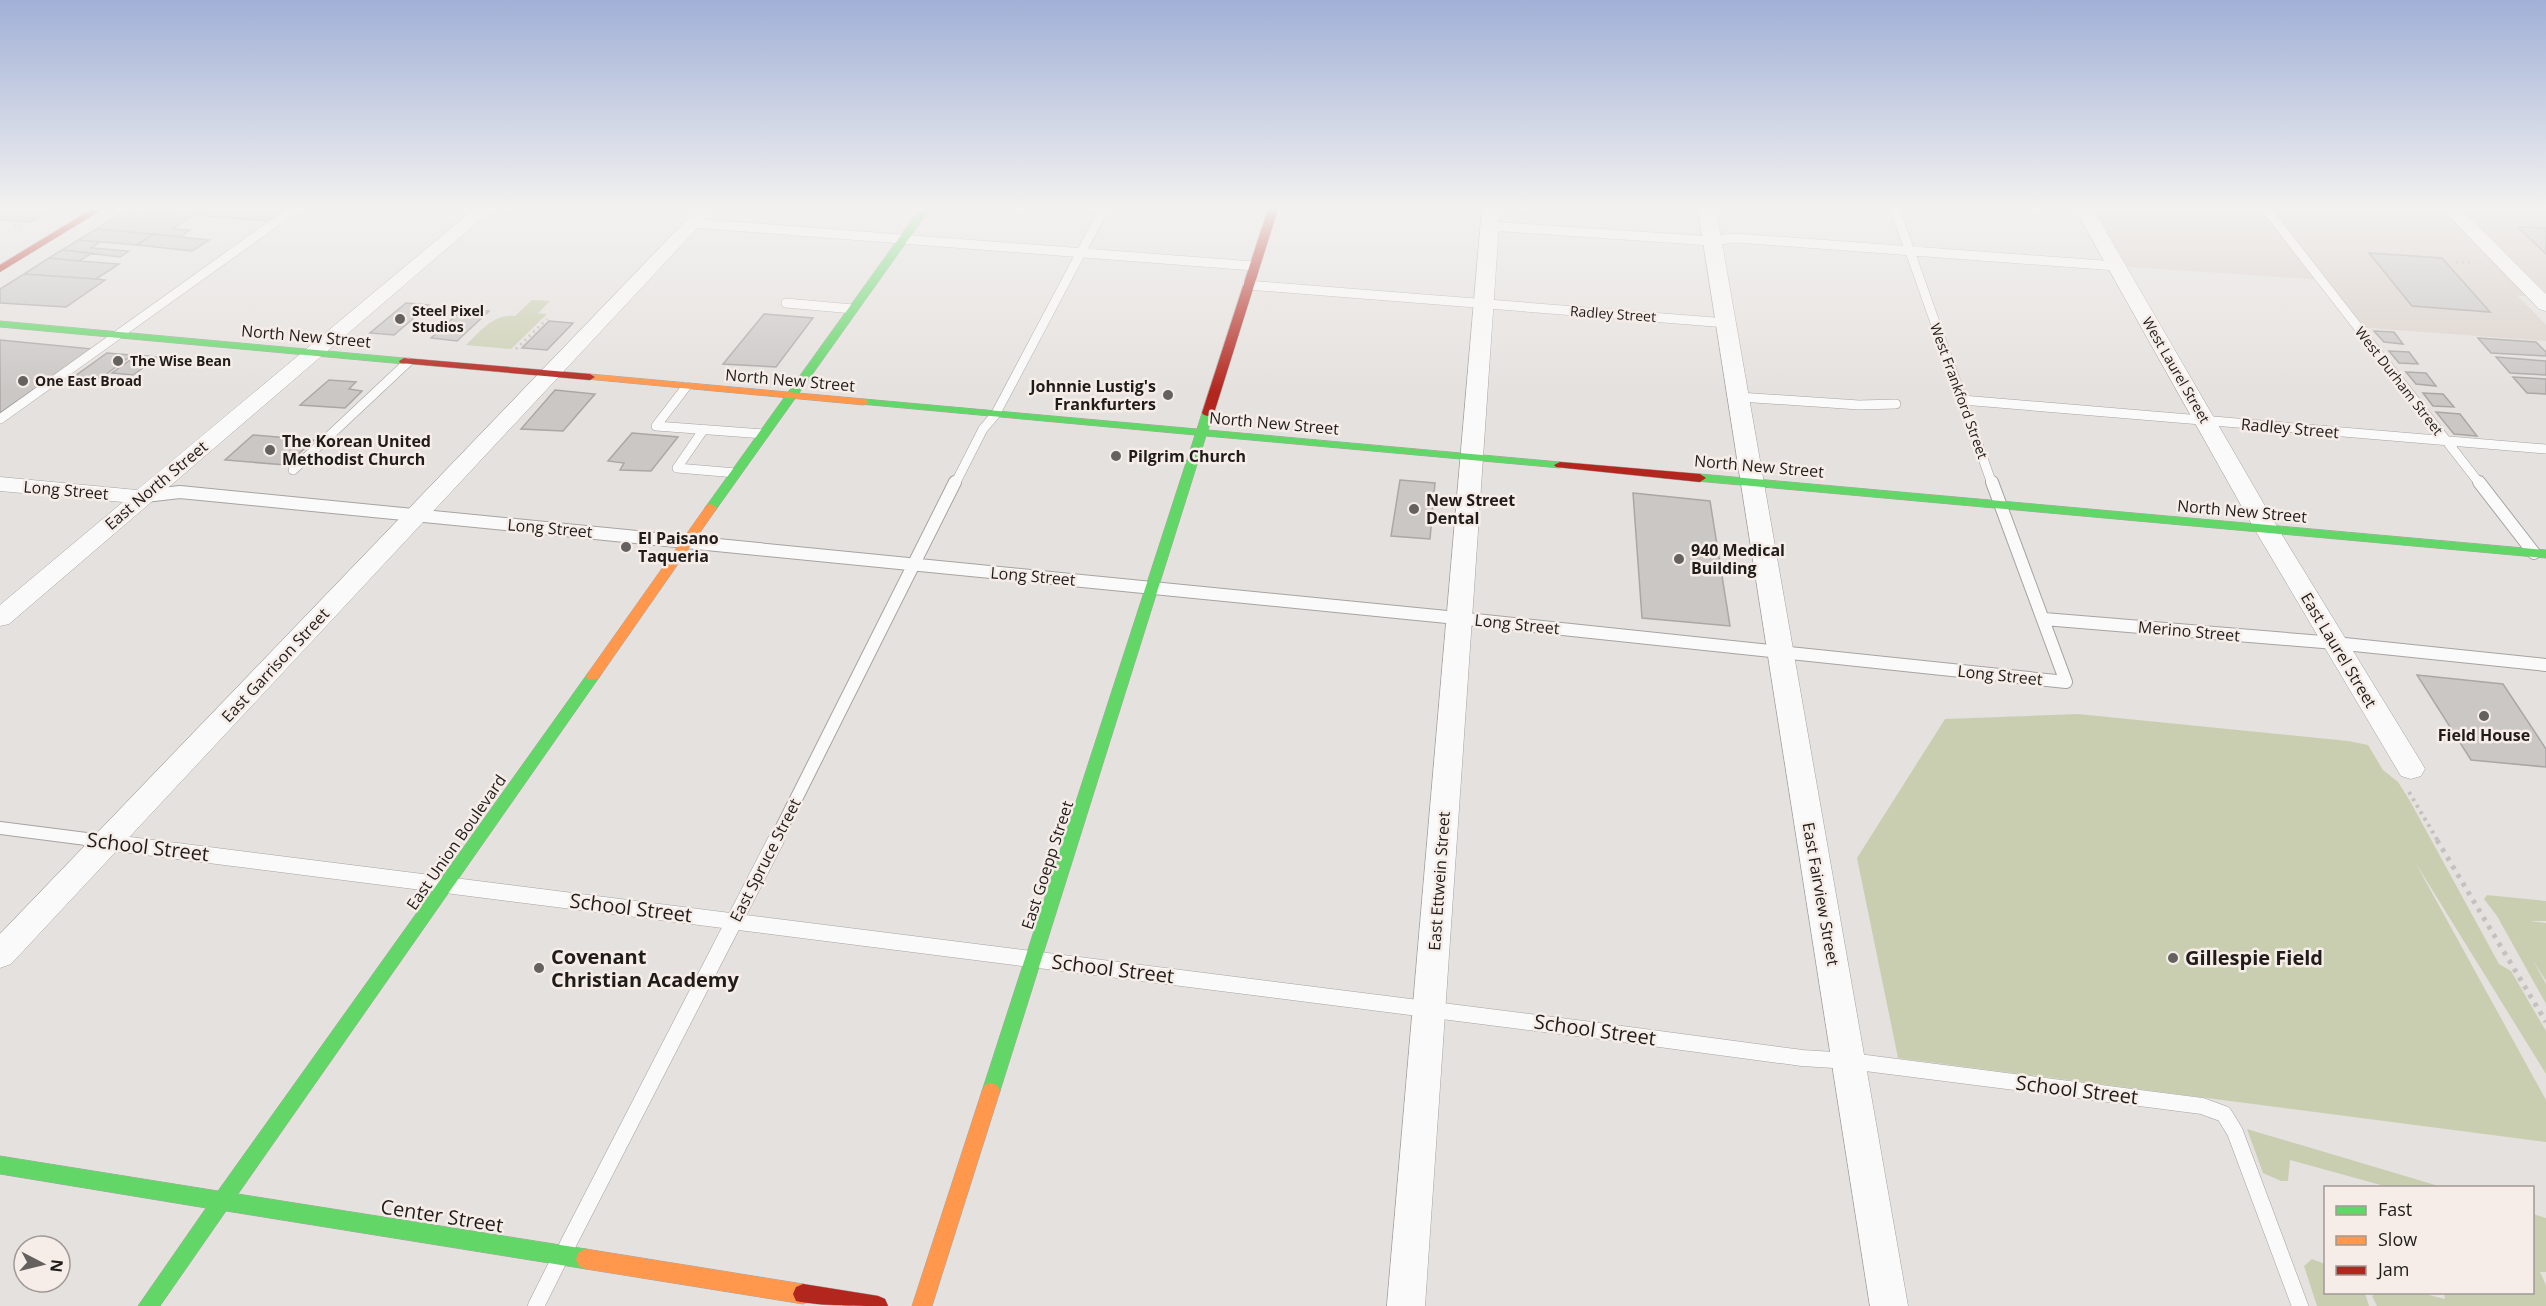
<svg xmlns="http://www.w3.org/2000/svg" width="2546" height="1306" viewBox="0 0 2546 1306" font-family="'Open Sans',sans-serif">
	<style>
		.built { fill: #dbd1cb }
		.green { fill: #caceb1 }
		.building { fill: #cac7c5; stroke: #aaa7a5; stroke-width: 1.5 }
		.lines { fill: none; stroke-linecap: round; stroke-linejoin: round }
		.lane-far2-casing { stroke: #a6a3a1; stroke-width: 10 }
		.lane-far1-casing { stroke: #a6a3a1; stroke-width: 14 }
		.lane-casing { stroke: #a6a3a1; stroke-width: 17 }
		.street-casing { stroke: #a6a3a1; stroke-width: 1 }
		.fast-casing { stroke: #a6a3a1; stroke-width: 1 }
		.slow-casing { stroke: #a6a3a1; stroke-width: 1 }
		.jam-casing { stroke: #a6a3a1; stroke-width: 1 }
		.path-far2 { stroke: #c4c2c1; stroke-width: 3; stroke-dasharray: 2 4; stroke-linecap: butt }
		.path-far1 { stroke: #c4c2c1; stroke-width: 4; stroke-dasharray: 3 4.5; stroke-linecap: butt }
		.path { stroke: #c4c2c1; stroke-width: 5; stroke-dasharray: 4 6; stroke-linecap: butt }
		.lane-far2 { stroke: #fbfafa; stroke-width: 9 }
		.lane-far1 { stroke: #fbfafa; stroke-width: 12 }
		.lane { stroke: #fbfafa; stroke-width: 16 }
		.street { fill: #fbfafa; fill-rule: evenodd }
		.fast { fill: #63d668; fill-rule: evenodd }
		.slow { fill: #ff974d; fill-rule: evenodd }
		.jam { fill: #b3261e; fill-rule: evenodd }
		.poi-dot { fill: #64615f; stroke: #f6ede8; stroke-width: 2 }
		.labels { text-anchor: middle; stroke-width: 5; stroke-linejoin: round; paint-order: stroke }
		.far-poi-label { font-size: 14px; font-weight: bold; fill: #1f1c1a; stroke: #f6ede8; text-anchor: start }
		.far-street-label { font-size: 14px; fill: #1f1c1a; stroke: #f6ede8 }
		.street-label { font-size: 16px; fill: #1f1c1a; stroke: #f6ede8 }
		.poi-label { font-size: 16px; font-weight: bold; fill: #1f1c1a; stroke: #f6ede8; text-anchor: start }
		.near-street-label { font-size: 20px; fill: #1f1c1a; stroke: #f6ede8 }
		.near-poi-label { font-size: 20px; font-weight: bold; fill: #1f1c1a; stroke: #f6ede8; text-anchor: start }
	</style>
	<rect width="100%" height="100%" fill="#e5e1de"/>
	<path class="built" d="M 2083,209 L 2546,209 L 2546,297 L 2518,296 L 2546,325 L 2546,341 L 2356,327 L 2321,280 L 2116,266 Z"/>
	<path class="green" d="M 532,300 L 550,301 L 538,313 L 547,314 L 511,349 L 466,345 C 481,331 493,314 515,316 Z
		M 2078,714 L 2348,741 L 2368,745 L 2383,770 L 2398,782 L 2410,801 L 2499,964 L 2511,971 L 2546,1031 L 2546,1074 L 2415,862 L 2546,1100 L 2546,1142 L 1898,1058 L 1857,858 L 1945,719 Z
		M 2487,895 L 2546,901 L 2546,921 L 2530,921 L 2546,923 L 2546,981 L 2532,959 L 2546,984 L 2546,1004 L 2497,916 L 2484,899 Z
		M 2247,1129 L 2442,1187 L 2388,1187 L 2290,1160 L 2288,1181 L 2281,1181 L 2263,1173 Z
		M 2533,1214 L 2546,1218 L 2546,1272 L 2540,1272 L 2546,1285 L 2546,1306 L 2377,1306 L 2372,1296 L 2377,1293 L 2421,1293 L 2445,1299 L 2444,1293 L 2532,1292 Z
		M 2312,1259 L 2325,1264 L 2326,1292 L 2365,1293 L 2369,1306 L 2317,1306 L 2304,1266 Z"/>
	<path class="building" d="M 0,209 L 53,209 L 31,222 L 0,220 Z
		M 127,209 L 286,209 L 268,221 Z
		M 122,212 L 190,217 L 172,229 L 190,230 L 180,237 L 97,229 Z
		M 2518,227 L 2546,228 L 2546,254 Z
		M 97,229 L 154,234 L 137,245 L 78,240 Z
		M 154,234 L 180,237 L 209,240 L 192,251 L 137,245 Z
		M 78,240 L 100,242 L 91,248 L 129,251 L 120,257 L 62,250 Z
		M 62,250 L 92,253 L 79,261 L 49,258 Z
		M 2369,253 L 2442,258 L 2490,312 L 2412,306 Z
		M 49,258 L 79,261 L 119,264 L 96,279 L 24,274 Z
		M 24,274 L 96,279 L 105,280 L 66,307 L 0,303 L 0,289 Z
		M 406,303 L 429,305 L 394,335 L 370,333 Z
		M 463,309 L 489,311 L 457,341 L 431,338 Z
		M 764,314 L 813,318 L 776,367 L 723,364 Z
		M 549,321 L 573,323 L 547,350 L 522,348 Z
		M 2374,331 L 2394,332 L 2403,344 L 2384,342 Z
		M 2478,338 L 2536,342 L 2546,352 L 2546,356 L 2491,353 Z
		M 0,340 L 92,349 L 0,413 Z
		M 2389,351 L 2409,352 L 2418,364 L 2399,363 Z
		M 107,353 L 132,355 L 101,378 L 75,376 Z
		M 137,355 L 158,357 L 133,375 L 112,373 Z
		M 2496,357 L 2546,361 L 2546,375 L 2510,373 Z
		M 2406,372 L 2426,373 L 2436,386 L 2416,384 Z
		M 2513,377 L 2546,379 L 2546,394 L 2527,393 Z
		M 329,380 L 356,382 L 349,389 L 362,391 L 345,408 L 300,405 Z
		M 555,390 L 595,394 L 563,431 L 521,429 Z
		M 2423,393 L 2443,394 L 2454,407 L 2433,406 Z
		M 2436,412 L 2460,414 L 2477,436 L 2454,434 Z
		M 632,433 L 678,437 L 651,471 L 620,470 L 624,463 L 608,461 Z
		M 253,435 L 314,440 L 286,465 L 225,460 Z
		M 1400,480 L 1435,483 L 1430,539 L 1391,536 Z
		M 1633,493 L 1710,501 L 1730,626 L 1642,618 Z
		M 2417,675 L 2503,684 L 2546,749 L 2546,767 L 2471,760 Z"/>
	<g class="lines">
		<defs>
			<path id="lane-far2" d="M 1895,209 L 1992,484
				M 2266,209 L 2480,484
				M 692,223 L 1254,266
				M 1490,226 L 1711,241 L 1736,238 L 2116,266
				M 1247,285 L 1727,323
				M 786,303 L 853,309
				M 686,387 L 656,426 L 764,434
				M 1739,397 L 1859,405 L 1896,404
				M 1962,400 L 2546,449
				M 0,419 L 294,209
				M 704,429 L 677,468 L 736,473
				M 293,470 L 408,362
				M 955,484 L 983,429 L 995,415 L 1104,209"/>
			<path id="lane-far1" d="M 2479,482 L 2534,553
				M 145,496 L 180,492 L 1457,618 L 2066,682 L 1992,482
				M 2044,619 L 2335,643 L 2546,665
				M 0,828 L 102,841
				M 775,841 L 955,482"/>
			<path id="lane" d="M 90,840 C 661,912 1232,981 1802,1058 L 1850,1061 L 2202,1106 L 2224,1114 L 2235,1132 L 2300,1306
				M 567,1246 L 776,840
				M 536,1306 L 557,1264"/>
			<path id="street" d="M 474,209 L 493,209 L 9,624 L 0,626 L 0,605 L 123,502 L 0,491 L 0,477 L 137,490 Z
				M 697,209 L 715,209 L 11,964 L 0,968 L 0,934 Z
				M 1482,209 L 1500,209 L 1425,1306 L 1387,1306 Z
				M 1698,209 L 1716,209 L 1908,1306 L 1870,1306 Z
				M 2075,209 L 2093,209 L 2279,530 L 2421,762 L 2425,769 L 2421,776 L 2411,779 L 2401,776 L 2255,530 Z
				M 2442,209 L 2461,209 L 2546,294 L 2546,311 L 2539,309 Z"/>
			<path id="fast" d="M 920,209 L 930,209 L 715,511 L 707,511 L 705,508 L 707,505 Z
				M 0,321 L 404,358 L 409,361 L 404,364 L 0,327 Z
				M 864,399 L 1197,429 L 1202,413 L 1208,410 L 1214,413 L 1208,430 L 1560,462 L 1566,465 L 1560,468 L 1206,436 L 1000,1091 L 997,1097 L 991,1099 L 985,1097 L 982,1091 L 1195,435 L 860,404 L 860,400 Z
				M 1700,474 L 2546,550 L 2546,558 L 1696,481 L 1694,478 Z
				M 593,671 L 598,673 L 600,676 L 598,679 L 238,1194 L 586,1249 L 593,1252 L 596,1259 L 593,1266 L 586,1269 L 226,1211 L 160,1306 L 138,1306 L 206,1208 L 0,1174 L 0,1156 L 218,1191 L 588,673 Z"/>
			<path id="slow" d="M 590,374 L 864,399 L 869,402 L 864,405 L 586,379 L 585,377 Z
				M 711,504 L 717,508 L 598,679 L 588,679 L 586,676 L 588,673 L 707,505 Z
				M 991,1083 L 997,1085 L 1000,1091 L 932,1306 L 912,1306 L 982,1091 L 985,1085 Z
				M 586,1249 L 803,1284 L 810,1287 L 813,1294 L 810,1301 L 803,1304 L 586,1269 L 579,1266 L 576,1259 L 579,1252 Z"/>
			<path id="jam" d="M 92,209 L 103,209 L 0,272 L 0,265 Z
				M 1268,209 L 1278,209 L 1214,413 L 1208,416 L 1204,415 L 1202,413 Z
				M 404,358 L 590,374 L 595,377 L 590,380 L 400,363 L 399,361 Z
				M 1560,462 L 1700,474 L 1706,478 L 1700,482 L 1556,467 L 1554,465 Z
				M 803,1284 L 878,1296 L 885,1299 L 888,1306 C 861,1306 821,1306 796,1301 L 793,1294 L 796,1287 Z"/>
		</defs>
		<use href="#lane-far2" class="lane-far2-casing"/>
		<use href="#lane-far1" class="lane-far1-casing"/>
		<use href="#lane" class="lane-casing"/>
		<use href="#street" class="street-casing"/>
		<use href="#fast" class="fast-casing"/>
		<use href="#slow" class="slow-casing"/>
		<use href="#jam" class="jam-casing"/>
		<path class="path-far2" d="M 2501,209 L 2546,215
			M 2486,219 L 2504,210
			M 14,226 L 24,227
			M 2456,262 L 2475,263
			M 516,349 L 547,319"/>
		<path class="path-far1" d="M 2409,792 L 2438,841"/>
		<path class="path" d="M 2437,840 L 2546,1022"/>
		<use href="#lane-far2" class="lane-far2"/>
		<use href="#lane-far1" class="lane-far1"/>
		<use href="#lane" class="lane"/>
		<use href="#street" class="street"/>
		<use href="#fast" class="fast"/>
		<use href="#slow" class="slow"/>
		<use href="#jam" class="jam"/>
	</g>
	<linearGradient id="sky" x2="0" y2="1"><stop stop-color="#a1b0d7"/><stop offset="0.53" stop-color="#f3f2f0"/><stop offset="1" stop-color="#f3f2f0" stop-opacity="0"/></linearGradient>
	<rect width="2546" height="392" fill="url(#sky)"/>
	<g class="poi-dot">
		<circle cx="400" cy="319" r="6"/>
		<circle cx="118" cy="361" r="6"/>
		<circle cx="23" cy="381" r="6"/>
		<circle cx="1168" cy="395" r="6"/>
		<circle cx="270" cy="450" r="6"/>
		<circle cx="1116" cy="456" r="6"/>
		<circle cx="1414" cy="509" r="6"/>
		<circle cx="626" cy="547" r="6"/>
		<circle cx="1679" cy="559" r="6"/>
		<circle cx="2484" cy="716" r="6"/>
		<circle cx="2173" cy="958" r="6"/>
		<circle cx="539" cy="968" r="6"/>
	</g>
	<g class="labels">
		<g class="far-poi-label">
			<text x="412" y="316">Steel Pixel<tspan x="412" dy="16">Studios</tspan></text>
			<text x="130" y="366">The Wise Bean</text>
			<text x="35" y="386">One East Broad</text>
		</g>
		<g class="far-street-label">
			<text transform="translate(1613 314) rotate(4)" y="5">Radley Street</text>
			<text transform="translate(2176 370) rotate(60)" y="5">West Laurel Street</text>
			<text transform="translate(2399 381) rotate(52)" y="5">West Durham Street</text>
			<text transform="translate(1959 391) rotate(70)" y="5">West Frankford Street</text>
		</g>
		<g class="street-label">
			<text transform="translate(306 336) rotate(5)" y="6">North New Street</text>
			<text transform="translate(790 380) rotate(5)" y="6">North New Street</text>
			<text transform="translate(1274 423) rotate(5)" y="6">North New Street</text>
			<text transform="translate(2290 428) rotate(5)" y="6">Radley Street</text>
			<text transform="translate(1759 466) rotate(5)" y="6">North New Street</text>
			<text transform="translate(156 485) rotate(-40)" y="6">East North Street</text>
			<text transform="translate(66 490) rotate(5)" y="6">Long Street</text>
			<text transform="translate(2242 511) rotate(5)" y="6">North New Street</text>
			<text transform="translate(550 528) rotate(5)" y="6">Long Street</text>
			<text transform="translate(1033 576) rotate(5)" y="6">Long Street</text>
			<text transform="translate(1517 624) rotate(6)" y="6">Long Street</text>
			<text transform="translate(2189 631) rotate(5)" y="6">Merino Street</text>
			<text transform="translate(2339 650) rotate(59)" y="6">East Laurel Street</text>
			<text transform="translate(275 665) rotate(-47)" y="6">East Garrison Street</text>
			<text transform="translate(2000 675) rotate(6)" y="6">Long Street</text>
			<text transform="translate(456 842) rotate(-55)" y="6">East Union Boulevard</text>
			<text transform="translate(765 860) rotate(-63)" y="6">East Spruce Street</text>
			<text transform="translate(1047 865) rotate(-72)" y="6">East Goepp Street</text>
			<text transform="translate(1439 881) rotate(-86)" y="6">East Ettwein Street</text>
			<text transform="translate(1821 894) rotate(80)" y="6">East Fairview Street</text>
		</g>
		<g class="poi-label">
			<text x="1156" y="392" text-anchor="end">Johnnie Lustig's<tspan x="1156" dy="18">Frankfurters</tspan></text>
			<text x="282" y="447">The Korean United<tspan x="282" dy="18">Methodist Church</tspan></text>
			<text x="1128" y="462">Pilgrim Church</text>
			<text x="1426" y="506">New Street<tspan x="1426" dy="18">Dental</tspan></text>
			<text x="638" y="544">El Paisano<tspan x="638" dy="18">Taqueria</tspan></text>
			<text x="1691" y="556">940 Medical<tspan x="1691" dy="18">Building</tspan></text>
			<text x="2484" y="741" text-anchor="middle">Field House</text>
		</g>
		<g class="near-street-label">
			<text transform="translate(148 847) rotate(7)" y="7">School Street</text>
			<text transform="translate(631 908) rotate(7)" y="7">School Street</text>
			<text transform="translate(1113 969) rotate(7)" y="7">School Street</text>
			<text transform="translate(1595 1030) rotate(8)" y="7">School Street</text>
			<text transform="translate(2077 1090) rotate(7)" y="7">School Street</text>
			<text transform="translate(442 1216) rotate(9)" y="7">Center Street</text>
		</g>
		<g class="near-poi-label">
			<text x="551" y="964">Covenant<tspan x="551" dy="23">Christian Academy</tspan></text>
			<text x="2185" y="965">Gillespie Field</text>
		</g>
	</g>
	<rect x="2324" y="1186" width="210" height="108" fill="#f6ede8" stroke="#a09996" stroke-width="1.5"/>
	<rect x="2336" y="1206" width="30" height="9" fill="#63d668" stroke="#a09996" stroke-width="1.5"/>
	<text x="2378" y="1216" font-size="18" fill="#1f1c1a">Fast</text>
	<rect x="2336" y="1236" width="30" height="9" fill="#ff974d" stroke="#a09996" stroke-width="1.5"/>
	<text x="2378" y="1246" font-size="18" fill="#1f1c1a">Slow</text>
	<rect x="2336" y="1266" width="30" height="9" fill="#b3261e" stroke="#a09996" stroke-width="1.5"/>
	<text x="2378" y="1276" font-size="18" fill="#1f1c1a">Jam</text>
	<g transform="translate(42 1264) rotate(97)"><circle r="28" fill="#f6ede8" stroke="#a09996" stroke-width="1.5"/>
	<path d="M0-4.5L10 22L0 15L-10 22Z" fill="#64615f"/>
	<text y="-9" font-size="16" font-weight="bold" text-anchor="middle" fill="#1f1c1a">N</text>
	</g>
</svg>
